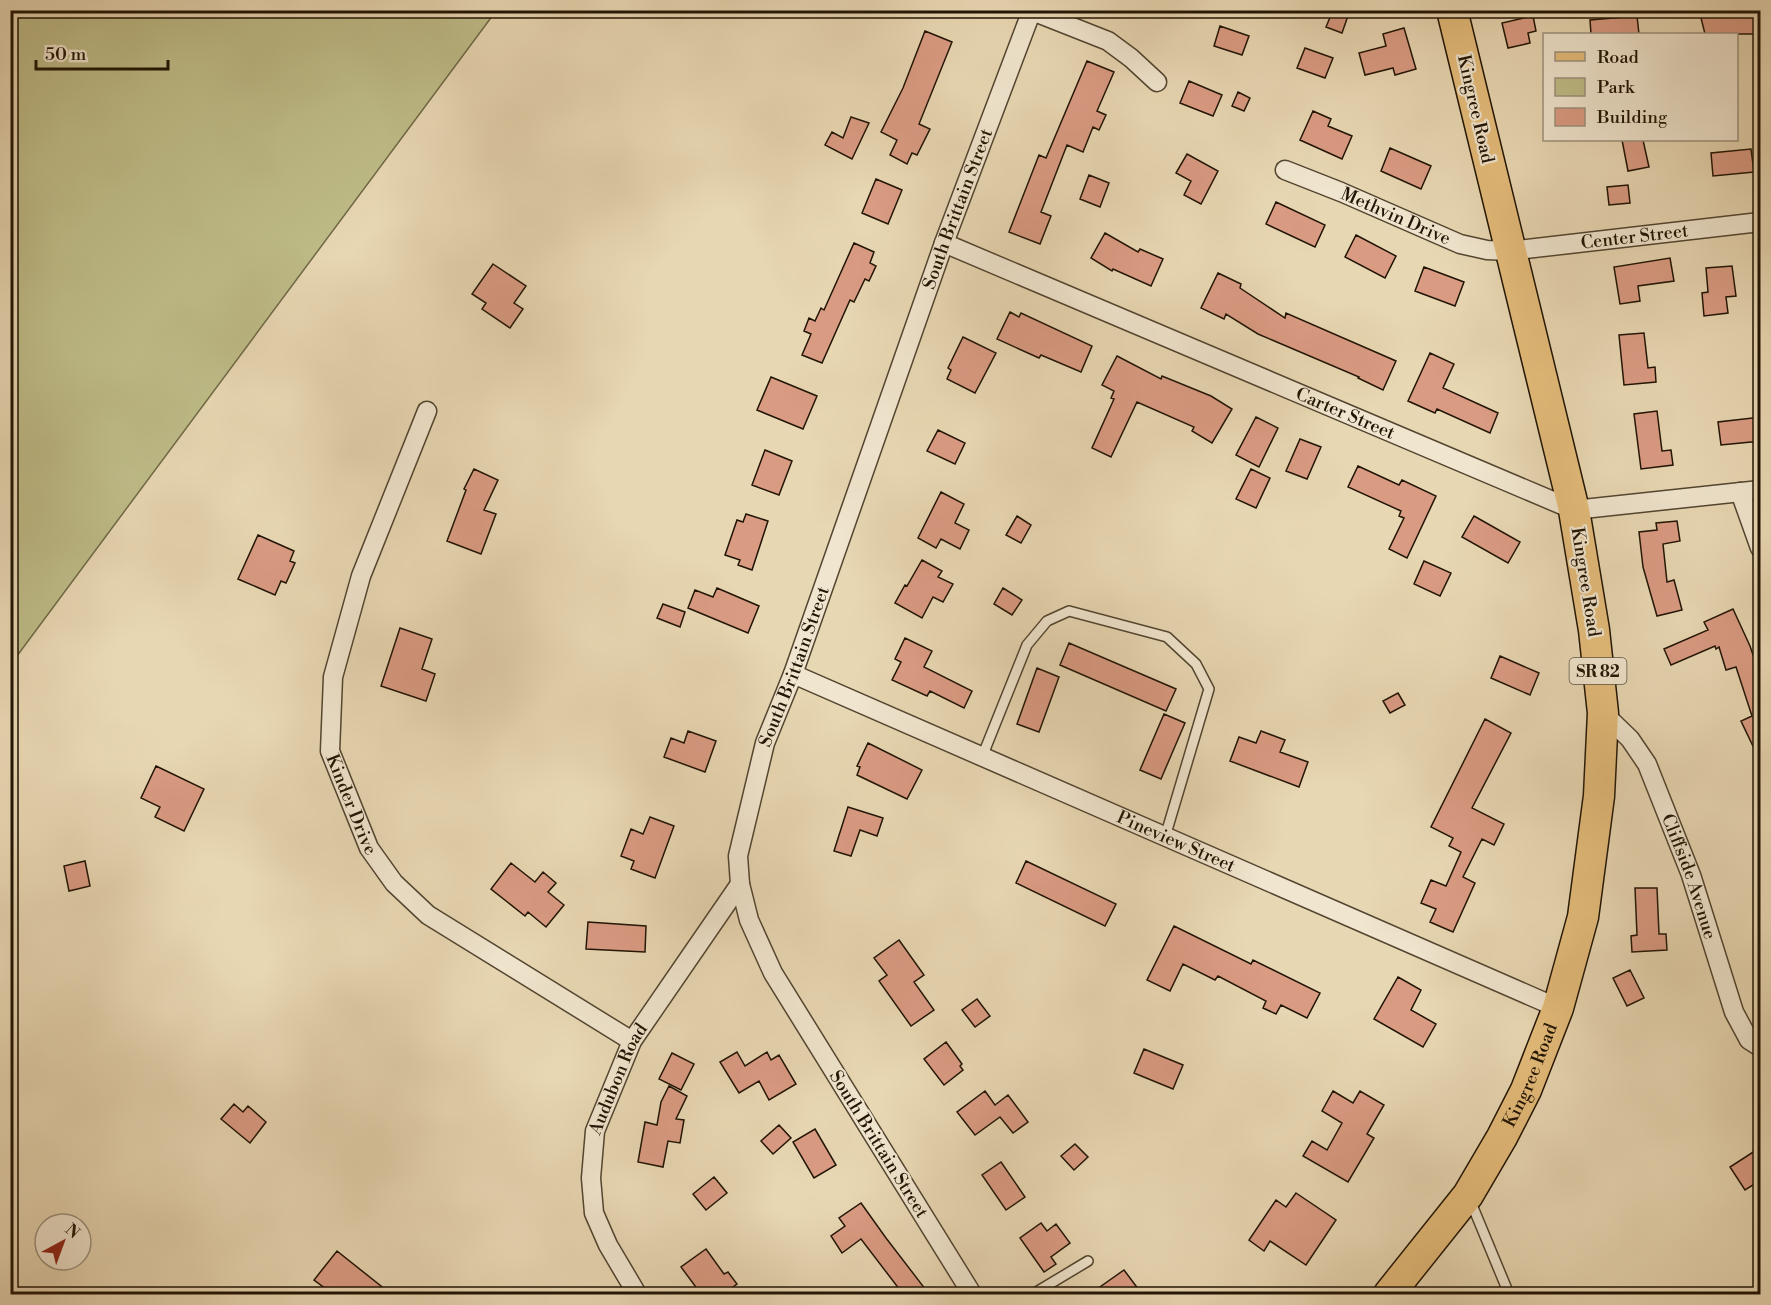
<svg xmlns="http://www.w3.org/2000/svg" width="1771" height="1305" viewBox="0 0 1771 1305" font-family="'Libre Bodoni',serif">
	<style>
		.green { fill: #bebc88; stroke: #6f6846; stroke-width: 1.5 }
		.building { fill: #da9b83; stroke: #201404; stroke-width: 1.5 }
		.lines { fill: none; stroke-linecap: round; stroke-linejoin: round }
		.service-casing { stroke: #524530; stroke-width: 12 }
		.minor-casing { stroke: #524530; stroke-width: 21 }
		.primary-casing { stroke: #201404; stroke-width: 33 }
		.service { stroke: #f0e5ce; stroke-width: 9 }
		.minor { stroke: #f0e5ce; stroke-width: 18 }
		.primary { stroke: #e4bc7a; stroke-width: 30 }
		.labels { text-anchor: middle; stroke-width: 4.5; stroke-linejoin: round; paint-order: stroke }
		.shield { fill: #f0e5ce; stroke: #5e5341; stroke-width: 1.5 }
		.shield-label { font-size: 16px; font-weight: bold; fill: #201404 }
		.street-label { font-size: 18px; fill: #201404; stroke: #f0e5ce }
	</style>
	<rect width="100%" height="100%" fill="#e8d7b3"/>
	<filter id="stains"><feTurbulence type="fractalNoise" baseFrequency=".00333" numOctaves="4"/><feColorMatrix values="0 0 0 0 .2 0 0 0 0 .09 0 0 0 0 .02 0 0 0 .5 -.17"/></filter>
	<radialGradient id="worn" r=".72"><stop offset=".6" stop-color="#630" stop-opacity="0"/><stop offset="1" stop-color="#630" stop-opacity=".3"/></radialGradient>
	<path class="green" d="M 11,10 L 496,11 L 11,664 L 10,11 Z"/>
	<path class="building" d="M 1333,10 L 1350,10 L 1342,33 L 1326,27 Z
		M 1699,10 L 1761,10 L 1761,34 L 1705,34 Z
		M 1533,16 L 1536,31 L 1528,33 L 1530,43 L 1508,48 L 1502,23 Z
		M 1637,16 L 1639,34 L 1591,34 L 1590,20 Z
		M 1220,26 L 1249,36 L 1242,55 L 1214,46 Z
		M 1404,28 L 1416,69 L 1395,75 L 1393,68 L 1365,75 L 1359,53 L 1386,46 L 1383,34 Z
		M 925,31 L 952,42 L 919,124 L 930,129 L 917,155 L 912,153 L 907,164 L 890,155 L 897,140 L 881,132 L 903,88 Z
		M 1305,48 L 1333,58 L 1325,78 L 1297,68 Z
		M 1087,61 L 1114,72 L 1097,111 L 1106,115 L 1099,130 L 1093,127 L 1083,152 L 1067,145 L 1041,212 L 1051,216 L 1040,244 L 1009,232 L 1039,155 L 1046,158 Z
		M 1189,81 L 1222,95 L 1213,116 L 1180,103 Z
		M 1238,92 L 1250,98 L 1244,111 L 1232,106 Z
		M 1313,111 L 1331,119 L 1328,126 L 1352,136 L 1342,159 L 1300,140 Z
		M 851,117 L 869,123 L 852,159 L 825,145 L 832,132 L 843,138 Z
		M 1622,140 L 1643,140 L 1649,167 L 1628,171 Z
		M 1390,148 L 1431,166 L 1421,189 L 1381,171 Z
		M 1751,149 L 1754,172 L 1713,176 L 1711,153 Z
		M 1187,154 L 1218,171 L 1201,204 L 1184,195 L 1191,181 L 1176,173 Z
		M 1089,175 L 1109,183 L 1100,207 L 1080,199 Z
		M 876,179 L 902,190 L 888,224 L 862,213 Z
		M 1628,185 L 1630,203 L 1609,205 L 1607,187 Z
		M 1276,202 L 1325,225 L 1315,247 L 1266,224 Z
		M 1105,233 L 1138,252 L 1140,249 L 1163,259 L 1151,286 L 1113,269 L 1112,271 L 1091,258 Z
		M 1356,235 L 1396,256 L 1385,278 L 1345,257 Z
		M 854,243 L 874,252 L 870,263 L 876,266 L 869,281 L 865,279 L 854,302 L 850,300 L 822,363 L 802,355 L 811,334 L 804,331 L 809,318 L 815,321 L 821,308 L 824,310 Z
		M 1670,258 L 1674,281 L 1638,286 L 1640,301 L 1620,304 L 1614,267 Z
		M 493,264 L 526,286 L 514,303 L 523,309 L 510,328 L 482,309 L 486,303 L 472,294 Z
		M 1732,266 L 1736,296 L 1726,297 L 1728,313 L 1704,316 L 1702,293 L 1708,292 L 1706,268 Z
		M 1424,267 L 1464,282 L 1455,306 L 1415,291 Z
		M 1218,273 L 1241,284 L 1240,288 L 1285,318 L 1286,313 L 1396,361 L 1383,390 L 1358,378 L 1359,377 L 1258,334 L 1226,314 L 1224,319 L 1201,308 Z
		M 1010,312 L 1019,317 L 1021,313 L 1092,346 L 1081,372 L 1041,355 L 1039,358 L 997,339 Z
		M 1644,333 L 1648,368 L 1655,367 L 1656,382 L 1624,385 L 1619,335 Z
		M 963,337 L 996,353 L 975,393 L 947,379 L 951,370 L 948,368 Z
		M 1430,353 L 1454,364 L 1443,388 L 1498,413 L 1490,433 L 1437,409 L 1435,413 L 1408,401 Z
		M 1117,356 L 1161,379 L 1162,376 L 1211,396 L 1232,409 L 1212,443 L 1192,431 L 1194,427 L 1137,402 L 1111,457 L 1092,448 L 1114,399 L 1111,398 L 1114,391 L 1102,385 Z
		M 771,377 L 817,396 L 803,429 L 757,410 Z
		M 1657,411 L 1662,451 L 1671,450 L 1673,465 L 1641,469 L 1634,414 Z
		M 1256,417 L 1278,428 L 1259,467 L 1236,455 Z
		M 1761,417 L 1761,441 L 1721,445 L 1718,422 Z
		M 938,430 L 965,443 L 955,464 L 927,451 Z
		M 1300,439 L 1321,447 L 1307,479 L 1286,471 Z
		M 765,450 L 792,461 L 779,495 L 752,485 Z
		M 1358,466 L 1399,485 L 1402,480 L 1436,496 L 1407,558 L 1389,549 L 1404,518 L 1399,516 L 1401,511 L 1348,487 Z
		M 474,469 L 498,480 L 484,510 L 496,514 L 481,554 L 447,541 L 466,490 L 464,489 Z
		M 1251,469 L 1270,478 L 1256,508 L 1236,499 Z
		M 941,492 L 964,504 L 955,523 L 969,530 L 960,549 L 941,539 L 936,548 L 918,538 Z
		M 746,514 L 768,521 L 752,570 L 738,565 L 740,560 L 725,555 L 737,520 L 743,522 Z
		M 1017,516 L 1031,525 L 1021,543 L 1006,535 Z
		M 1474,516 L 1520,542 L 1508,563 L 1462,537 Z
		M 1677,521 L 1680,541 L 1663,544 L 1667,582 L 1674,580 L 1682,610 L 1657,616 L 1643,567 L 1639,532 L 1657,530 L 1656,523 Z
		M 258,535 L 294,551 L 290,561 L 295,563 L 286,583 L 281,581 L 275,595 L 238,579 Z
		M 922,560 L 942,571 L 938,577 L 953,584 L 943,602 L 933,597 L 922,618 L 895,603 L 905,585 L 907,586 Z
		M 1424,561 L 1451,573 L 1440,596 L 1414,584 Z
		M 717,588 L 759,606 L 748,633 L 688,608 L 695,590 L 713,597 Z
		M 1003,588 L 1022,600 L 1012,615 L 994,604 Z
		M 663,604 L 685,612 L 680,627 L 657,618 Z
		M 1733,609 L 1750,646 L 1761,678 L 1761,763 L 1741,721 L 1752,716 L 1736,667 L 1726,670 L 1719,647 L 1716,649 L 1715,646 L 1671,665 L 1664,649 L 1708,630 L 1704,622 Z
		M 400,628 L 432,639 L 422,669 L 435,674 L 426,701 L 381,686 Z
		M 905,638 L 932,651 L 924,667 L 972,691 L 964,708 L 930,691 L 927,696 L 892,680 L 901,662 L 895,659 Z
		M 1069,643 L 1176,689 L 1166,711 L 1060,665 Z
		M 1500,656 L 1539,673 L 1530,695 L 1491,678 Z
		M 1037,668 L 1059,677 L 1039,732 L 1017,724 Z
		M 1398,693 L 1405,705 L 1390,713 L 1383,701 Z
		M 1164,714 L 1185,723 L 1161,779 L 1140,770 Z
		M 1485,719 L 1511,733 L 1472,808 L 1504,824 L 1494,845 L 1482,839 L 1463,877 L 1475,883 L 1453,932 L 1430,922 L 1436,909 L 1421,903 L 1431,880 L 1446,886 L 1461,852 L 1449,846 L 1453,838 L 1431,827 Z
		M 688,731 L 716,741 L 705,772 L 664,757 L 671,738 L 684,743 Z
		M 1261,731 L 1285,740 L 1280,752 L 1308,762 L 1299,787 L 1230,761 L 1239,737 L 1256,743 Z
		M 868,743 L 922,770 L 907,799 L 857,775 L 860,767 L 857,766 Z
		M 156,766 L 204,789 L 184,831 L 155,817 L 160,807 L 141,798 Z
		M 848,807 L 883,818 L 877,836 L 860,830 L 851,856 L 834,851 Z
		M 650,817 L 674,826 L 655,878 L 631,869 L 634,861 L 621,856 L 631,829 L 643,834 Z
		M 85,861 L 90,886 L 69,891 L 64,866 Z
		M 1026,861 L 1116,904 L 1105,926 L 1016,883 Z
		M 511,863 L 535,882 L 543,872 L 556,883 L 548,892 L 564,905 L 546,927 L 528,912 L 525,916 L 491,889 Z
		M 1635,888 L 1657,888 L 1659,934 L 1666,934 L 1667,950 L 1632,952 L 1631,936 L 1637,935 Z
		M 588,922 L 646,926 L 645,952 L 586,949 Z
		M 1174,926 L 1251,964 L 1253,960 L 1320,993 L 1307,1018 L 1281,1005 L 1276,1014 L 1263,1008 L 1266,1001 L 1218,976 L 1215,980 L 1183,964 L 1170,991 L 1147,980 Z
		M 899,940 L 924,975 L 914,982 L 934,1010 L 911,1026 L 879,981 L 887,975 L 874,958 Z
		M 1630,970 L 1644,998 L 1627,1006 L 1613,978 Z
		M 1398,977 L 1421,990 L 1411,1010 L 1436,1024 L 1423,1047 L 1374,1019 Z
		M 977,999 L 990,1016 L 975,1027 L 962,1010 Z
		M 946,1042 L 962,1064 L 960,1066 L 963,1070 L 944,1085 L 924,1059 Z
		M 1144,1049 L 1183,1065 L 1173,1089 L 1134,1073 Z
		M 737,1052 L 745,1066 L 767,1052 L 771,1060 L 779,1055 L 796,1084 L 769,1100 L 759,1081 L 739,1093 L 720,1062 Z
		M 672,1053 L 694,1064 L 681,1090 L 659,1079 Z
		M 669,1086 L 687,1096 L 676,1119 L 684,1120 L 680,1143 L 668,1141 L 663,1167 L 638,1162 L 645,1122 L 657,1125 L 661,1102 Z
		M 985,1091 L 995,1105 L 1008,1095 L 1028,1122 L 1013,1133 L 1000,1117 L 975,1135 L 957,1112 Z
		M 1333,1091 L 1353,1103 L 1360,1091 L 1384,1105 L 1367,1134 L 1374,1138 L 1348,1182 L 1303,1156 L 1312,1141 L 1327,1150 L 1342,1123 L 1322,1111 Z
		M 234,1104 L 243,1112 L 248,1106 L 266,1122 L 250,1143 L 221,1119 Z
		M 779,1125 L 791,1138 L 773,1154 L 761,1141 Z
		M 815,1129 L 836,1165 L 814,1178 L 793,1142 Z
		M 1075,1144 L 1088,1157 L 1074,1170 L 1061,1156 Z
		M 1761,1147 L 1761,1180 L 1745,1190 L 1730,1167 Z
		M 1001,1162 L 1025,1197 L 1006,1210 L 982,1175 Z
		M 714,1177 L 727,1193 L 706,1210 L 693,1194 Z
		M 1296,1193 L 1336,1220 L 1306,1265 L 1270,1241 L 1264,1251 L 1249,1240 L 1276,1200 L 1286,1207 Z
		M 861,1203 L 886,1238 L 929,1294 L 903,1294 L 861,1239 L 842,1253 L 831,1236 L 845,1226 L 839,1218 Z
		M 1041,1223 L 1047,1231 L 1056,1224 L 1070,1243 L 1051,1257 L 1056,1264 L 1044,1272 L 1020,1238 Z
		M 706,1249 L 724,1274 L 728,1272 L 737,1284 L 723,1294 L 701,1294 L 681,1267 Z
		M 337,1251 L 391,1294 L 333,1294 L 314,1280 Z
		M 1124,1270 L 1142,1294 L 1090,1294 Z"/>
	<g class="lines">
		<defs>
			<path id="service" d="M 982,757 L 1027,645 L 1047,621 L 1069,611 L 1167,637 L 1196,664 L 1209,689 L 1165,837
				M 1470,1200 L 1509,1294
				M 1033,1294 L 1088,1261"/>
			<g id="minor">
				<path d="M 1032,11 L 1108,41 L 1131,58 L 1157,82"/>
				<path id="s1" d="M 1285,170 L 1341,192 L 1460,244 L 1487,250 L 1509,251 L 1760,222"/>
				<path id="s2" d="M 944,243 L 1574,510 L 1760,490"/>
				<path id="s3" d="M 427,411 L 361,576 L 333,677 L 330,751 L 369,848 L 394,883 L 428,915 L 632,1041"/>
				<path d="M 1740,492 L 1760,548"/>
				<path id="s4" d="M 793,674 L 1558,1008"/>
				<path id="s5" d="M 1603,713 L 1630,739 L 1647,764 L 1691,875 L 1734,1012 L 1749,1040 L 1760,1047"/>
				<path id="s6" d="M 637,1294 L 608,1245 L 594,1213 L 591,1178 L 595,1131 L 632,1041 L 740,884"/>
				<path id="s7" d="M 972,1294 L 773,973 L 749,920 L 740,884 L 738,856 L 765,743 L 793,674 L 944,243 L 1032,10"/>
			</g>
			<g id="primary">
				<path id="s8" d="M 1389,1294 L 1468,1195 L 1502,1137 L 1526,1090 L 1558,1008 L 1583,917 L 1599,796 L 1603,713 L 1594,630 L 1574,510 L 1452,10"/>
			</g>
		</defs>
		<use href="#service" class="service-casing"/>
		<use href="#minor" class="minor-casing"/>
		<use href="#primary" class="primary-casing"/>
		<use href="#service" class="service"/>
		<use href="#minor" class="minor"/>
		<use href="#primary" class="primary"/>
	</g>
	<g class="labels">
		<rect class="shield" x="1569.5" y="658" width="57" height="26" rx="4.5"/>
		<g class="shield-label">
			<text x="1598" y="677">SR 82</text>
		</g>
		<g class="street-label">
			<text transform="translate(1476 109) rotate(77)" y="6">Kingree Road</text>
			<text dy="6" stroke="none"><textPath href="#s7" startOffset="1185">South Brittain Street</textPath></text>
			<text dy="6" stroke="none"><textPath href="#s1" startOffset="120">Methvin Drive</textPath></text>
			<text dy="6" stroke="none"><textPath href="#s1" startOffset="366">Center Street</textPath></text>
			<text dy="6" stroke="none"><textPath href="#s2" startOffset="436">Carter Street</textPath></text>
			<text transform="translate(1586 582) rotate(81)" y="6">Kingree Road</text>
			<text dy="6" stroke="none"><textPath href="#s7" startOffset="699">South Brittain Street</textPath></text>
			<text dy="6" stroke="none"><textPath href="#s3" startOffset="414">Kinder Drive</textPath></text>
			<text dy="6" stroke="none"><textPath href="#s4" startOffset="418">Pineview Street</textPath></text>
			<text dy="6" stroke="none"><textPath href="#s5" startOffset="188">Cliffside Avenue</textPath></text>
			<text dy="6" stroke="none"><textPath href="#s8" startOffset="262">Kingree Road</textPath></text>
			<text dy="6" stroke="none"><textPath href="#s6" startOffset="231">Audubon Road</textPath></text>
			<text transform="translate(879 1144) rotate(58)" y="6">South Brittain Street</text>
		</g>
	</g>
	<rect width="1771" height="1305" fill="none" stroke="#e8d7b3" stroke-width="36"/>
	<rect x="12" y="12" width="1747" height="1281" fill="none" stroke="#201404" stroke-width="3"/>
	<rect x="18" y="18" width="1735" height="1269" fill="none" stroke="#201404" stroke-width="1.5"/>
	<rect x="1543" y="33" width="195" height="108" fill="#f0e5ce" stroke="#9d917d" stroke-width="1.5"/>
	<rect x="1555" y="52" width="30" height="9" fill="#e4bc7a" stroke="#9d917d" stroke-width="1.5"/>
	<text x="1597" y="63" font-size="18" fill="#201404">Road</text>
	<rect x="1555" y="78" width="30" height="18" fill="#bebc88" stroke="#9d917d" stroke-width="1.5"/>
	<text x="1597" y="93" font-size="18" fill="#201404">Park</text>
	<rect x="1555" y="108" width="30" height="18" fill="#da9b83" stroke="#9d917d" stroke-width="1.5"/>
	<text x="1597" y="123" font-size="18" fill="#201404">Building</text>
	<g transform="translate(63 1242) rotate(41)"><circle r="28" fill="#f0e5ce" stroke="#9d917d" stroke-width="1.5"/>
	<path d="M0-4.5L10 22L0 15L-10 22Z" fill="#8f2418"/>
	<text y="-9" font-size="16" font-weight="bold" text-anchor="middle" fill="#201404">N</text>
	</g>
	<path d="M36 60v9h132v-9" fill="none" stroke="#201404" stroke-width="3"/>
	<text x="45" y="60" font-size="18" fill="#201404" stroke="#f0e5ce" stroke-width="4.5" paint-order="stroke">50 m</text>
	<rect width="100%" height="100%" filter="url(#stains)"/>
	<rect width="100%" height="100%" fill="url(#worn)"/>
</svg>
